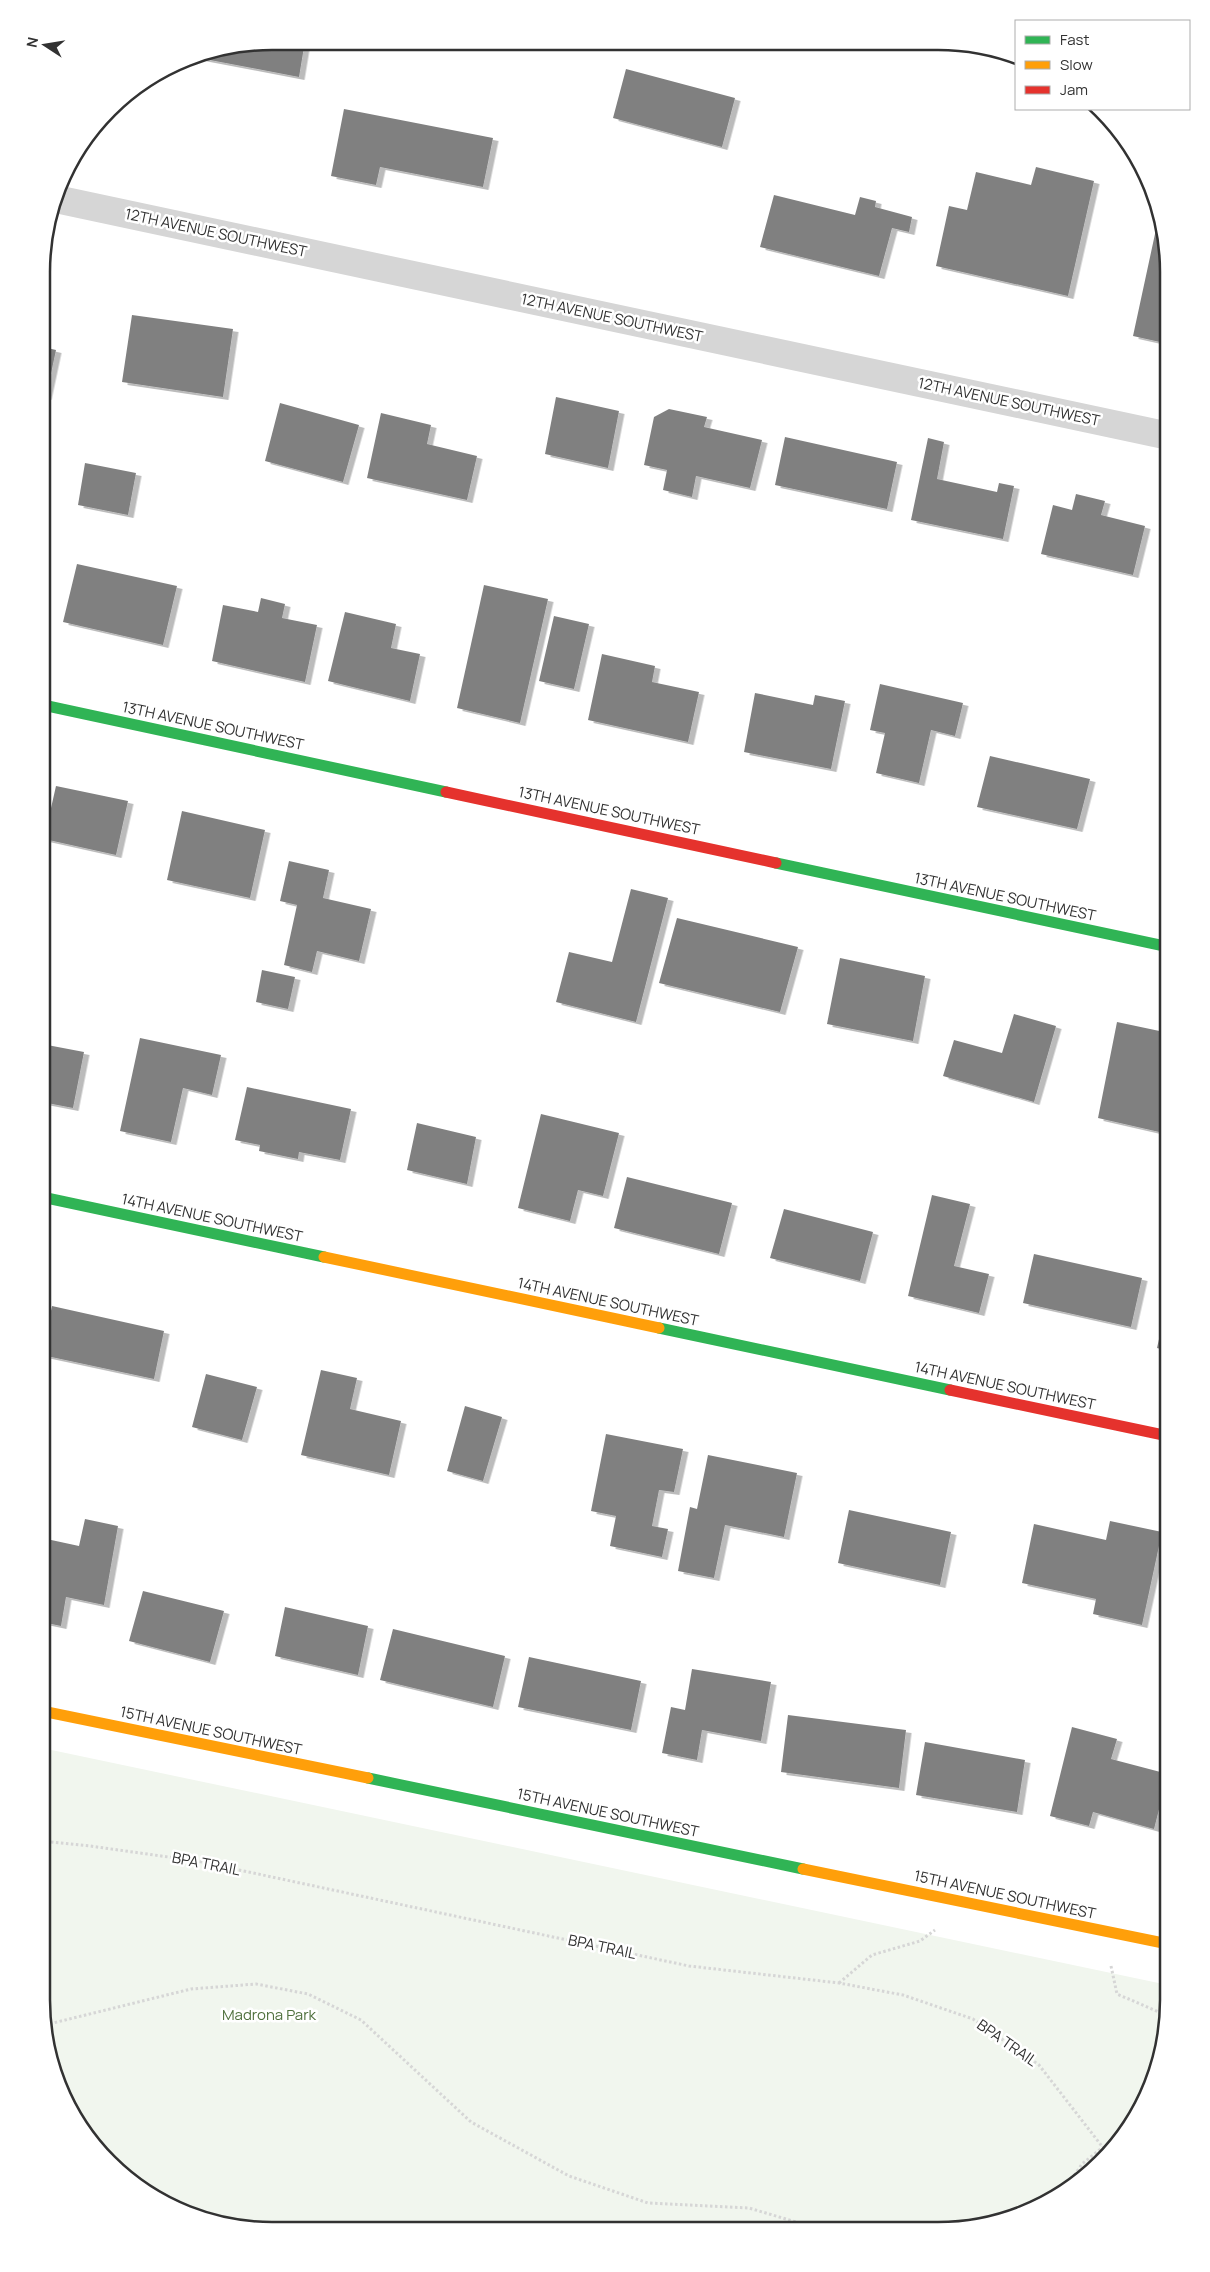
<svg xmlns="http://www.w3.org/2000/svg" width="1210" height="2272" viewBox="0 0 1210 2272" font-family="Manrope,sans-serif">
	<style>
		.green { fill: #f1f6ee }
		.building { fill: #808080; filter: url(#shadow) }
		.lines { fill: none; stroke-linecap: round; stroke-linejoin: round }
		.path { stroke: #d6d6d6; stroke-width: 3; stroke-dasharray: 2.5 2.5; stroke-linecap: butt }
		.street { stroke: #d6d6d6; stroke-width: 28 }
		.fast { stroke: #30b455; stroke-width: 11 }
		.slow { stroke: #ff9f0a; stroke-width: 11 }
		.jam { stroke: #e5322d; stroke-width: 11 }
		.labels { text-anchor: middle; stroke-width: 5; stroke-linejoin: round; paint-order: stroke }
		.street-label { font-size: 15px; fill: #323232; stroke: #fff }
		.park-label { font-size: 15px; fill: #4f703d; stroke: #fff }
		.rim { fill: none; stroke: #323232; stroke-width: 2.5 }
	</style>
	<defs>
		<filter id="shadow"><feDropShadow dx="5.5" dy="3" stdDeviation="0" flood-color="#0004"/></filter>
	</defs>
	<rect width="100%" height="100%" fill="#fff"/>
	<path class="green" d="M 42,1748 L 1168,1985 L 1168,2015 L 1151,2088 L 1121,2141 L 1078,2183 L 1012,2218 L 938,2231 L 242,2229 L 183,2213 L 131,2183 L 89,2140 L 54,2074 L 41,2000 Z"/>
	<path class="building" d="M 272,41 L 305,41 L 299,77 L 194,57 Z
		M 626,69 L 735,98 L 722,147 L 613,118 Z
		M 344,109 L 493,138 L 483,187 L 380,167 L 376,185 L 331,176 Z
		M 1036,167 L 1094,181 L 1068,296 L 936,266 L 949,206 L 967,210 L 976,172 L 1031,185 Z
		M 774,195 L 855,215 L 860,197 L 876,201 L 875,207 L 912,217 L 909,232 L 892,228 L 879,276 L 760,247 Z
		M 1158,220 L 1160,221 L 1169,272 L 1169,344 L 1133,336 Z
		M 132,315 L 233,329 L 223,397 L 122,382 Z
		M 43,347 L 56,350 L 46,397 L 43,396 Z
		M 556,397 L 619,411 L 608,468 L 545,454 Z
		M 280,403 L 359,425 L 343,482 L 265,461 Z
		M 669,409 L 707,417 L 704,427 L 762,440 L 750,488 L 696,476 L 692,497 L 663,490 L 667,470 L 644,465 L 654,417 Z
		M 381,413 L 431,425 L 427,444 L 477,456 L 467,500 L 367,478 Z
		M 785,437 L 897,462 L 887,509 L 775,485 Z
		M 928,438 L 944,442 L 937,479 L 997,492 L 999,483 L 1014,486 L 1003,539 L 911,520 Z
		M 85,463 L 136,473 L 128,515 L 78,505 Z
		M 1076,494 L 1105,501 L 1101,515 L 1145,526 L 1133,575 L 1041,554 L 1053,505 L 1072,510 Z
		M 77,564 L 177,586 L 163,645 L 63,622 Z
		M 484,585 L 548,599 L 520,723 L 457,708 Z
		M 261,598 L 285,604 L 282,618 L 317,625 L 305,682 L 212,661 L 223,605 L 258,612 Z
		M 345,612 L 396,624 L 391,648 L 420,654 L 410,701 L 328,681 Z
		M 554,616 L 589,624 L 574,689 L 539,681 Z
		M 602,654 L 655,666 L 652,682 L 699,692 L 688,742 L 588,720 Z
		M 880,684 L 963,703 L 955,736 L 931,730 L 919,783 L 876,773 L 885,733 L 870,730 Z
		M 755,693 L 813,705 L 815,695 L 845,701 L 831,769 L 744,752 Z
		M 990,756 L 1090,779 L 1077,829 L 977,807 Z
		M 56,786 L 128,801 L 116,855 L 44,839 Z
		M 182,811 L 265,830 L 250,898 L 167,880 Z
		M 289,861 L 329,870 L 323,898 L 371,909 L 359,961 L 317,951 L 312,972 L 284,965 L 297,905 L 280,901 Z
		M 631,889 L 668,898 L 636,1022 L 556,1002 L 569,952 L 612,962 Z
		M 677,918 L 798,947 L 780,1012 L 659,983 Z
		M 840,958 L 925,976 L 913,1041 L 827,1024 Z
		M 262,970 L 295,977 L 288,1009 L 256,1002 Z
		M 1014,1014 L 1056,1026 L 1034,1102 L 943,1076 L 954,1040 L 1002,1053 Z
		M 1117,1022 L 1169,1033 L 1168,1134 L 1098,1118 Z
		M 140,1038 L 221,1055 L 212,1095 L 183,1088 L 171,1142 L 120,1131 Z
		M 42,1044 L 84,1052 L 73,1108 L 42,1102 Z
		M 247,1087 L 351,1109 L 340,1160 L 299,1152 L 298,1159 L 259,1151 L 260,1145 L 235,1140 Z
		M 541,1114 L 619,1133 L 603,1196 L 578,1190 L 570,1221 L 518,1208 Z
		M 417,1123 L 476,1137 L 467,1184 L 407,1170 Z
		M 627,1177 L 732,1203 L 719,1254 L 614,1228 Z
		M 932,1195 L 970,1204 L 954,1266 L 989,1274 L 979,1313 L 908,1296 Z
		M 784,1209 L 873,1232 L 860,1281 L 770,1258 Z
		M 1034,1254 L 1142,1278 L 1131,1327 L 1023,1303 Z
		M 1168,1299 L 1168,1351 L 1157,1348 Z
		M 52,1306 L 164,1331 L 154,1379 L 42,1355 Z
		M 321,1370 L 357,1378 L 350,1409 L 401,1421 L 389,1475 L 301,1455 Z
		M 206,1374 L 257,1387 L 242,1440 L 192,1427 Z
		M 465,1406 L 502,1417 L 483,1481 L 447,1471 Z
		M 606,1434 L 683,1449 L 674,1492 L 659,1490 L 652,1526 L 668,1529 L 662,1557 L 610,1546 L 616,1516 L 591,1511 Z
		M 708,1455 L 797,1473 L 784,1537 L 725,1525 L 714,1578 L 678,1571 L 690,1507 L 697,1509 Z
		M 849,1510 L 951,1532 L 940,1585 L 838,1563 Z
		M 85,1519 L 118,1526 L 104,1605 L 66,1597 L 61,1626 L 42,1622 L 42,1538 L 79,1546 Z
		M 1110,1521 L 1162,1532 L 1142,1625 L 1093,1614 L 1096,1599 L 1022,1583 L 1034,1524 L 1106,1540 Z
		M 143,1591 L 224,1611 L 210,1662 L 129,1641 Z
		M 285,1607 L 368,1626 L 358,1675 L 275,1656 Z
		M 393,1629 L 505,1656 L 493,1707 L 380,1680 Z
		M 529,1657 L 641,1681 L 631,1730 L 518,1707 Z
		M 692,1669 L 771,1682 L 761,1741 L 702,1730 L 697,1760 L 662,1753 L 671,1707 L 685,1710 Z
		M 788,1715 L 906,1730 L 899,1788 L 781,1772 Z
		M 1072,1727 L 1117,1739 L 1111,1759 L 1168,1774 L 1154,1829 L 1093,1812 L 1089,1826 L 1050,1816 Z
		M 925,1742 L 1025,1760 L 1017,1812 L 916,1795 Z"/>
	<g class="lines">
		<path class="path" d="M 41,1841 L 90,1846 L 197,1861 L 689,1966 L 839,1983 L 903,1995 L 973,2019 L 1039,2065 L 1108,2154
			M 1111,1966 L 1117,1994 L 1168,2016
			M 839,1983 L 872,1955 L 920,1941 L 935,1930
			M 45,2025 L 191,1989 L 256,1984 L 308,1994 L 361,2020 L 471,2122 L 569,2176 L 648,2203 L 749,2208 L 823,2230
			M 1063,2192 L 1082,2164 L 1103,2147"/>
		<path class="street" d="M 56,199 L 1169,436"/>
		<path class="fast" d="M 43,705 L 446,792
			M 776,863 L 1169,947
			M 42,1197 L 324,1257
			M 659,1328 L 950,1390
			M 368,1778 L 803,1869"/>
		<path class="slow" d="M 324,1257 L 659,1328
			M 42,1711 L 368,1778
			M 803,1869 L 1168,1944"/>
		<path class="jam" d="M 446,792 L 776,863
			M 950,1390 L 1168,1436"/>
	</g>
	<g class="labels">
		<g class="street-label">
			<text transform="translate(216 233) rotate(12)" y="5">12TH AVENUE SOUTHWEST</text>
			<text transform="translate(612 318) rotate(12)" y="5">12TH AVENUE SOUTHWEST</text>
			<text transform="translate(1009 402) rotate(12)" y="5">12TH AVENUE SOUTHWEST</text>
			<text transform="translate(213 726) rotate(12)" y="5">13TH AVENUE SOUTHWEST</text>
			<text transform="translate(609 811) rotate(12)" y="5">13TH AVENUE SOUTHWEST</text>
			<text transform="translate(1005 897) rotate(12)" y="5">13TH AVENUE SOUTHWEST</text>
			<text transform="translate(212 1218) rotate(12)" y="5">14TH AVENUE SOUTHWEST</text>
			<text transform="translate(608 1302) rotate(12)" y="5">14TH AVENUE SOUTHWEST</text>
			<text transform="translate(1005 1386) rotate(12)" y="5">14TH AVENUE SOUTHWEST</text>
			<text transform="translate(211 1731) rotate(12)" y="5">15TH AVENUE SOUTHWEST</text>
			<text transform="translate(608 1813) rotate(12)" y="5">15TH AVENUE SOUTHWEST</text>
			<text transform="translate(206 1864) rotate(11)" y="5">BPA TRAIL</text>
			<text transform="translate(1005 1895) rotate(12)" y="5">15TH AVENUE SOUTHWEST</text>
			<text transform="translate(602 1947) rotate(12)" y="5">BPA TRAIL</text>
			<text transform="translate(1007 2043) rotate(35)" y="5">BPA TRAIL</text>
		</g>
		<g class="park-label">
			<text x="269" y="2020">Madrona Park</text>
		</g>
	</g>
	<path d="M0 0H1210V2272H0ZM272 50H938A222 222 0 0 1 1160 272V2000A222 222 0 0 1 938 2222H272A222 222 0 0 1 50 2000V272A222 222 0 0 1 272 50Z" fill="#fff" fill-rule="evenodd"/>
	<path class="rim" d="M272 50H938A222 222 0 0 1 1160 272V2000A222 222 0 0 1 938 2222H272A222 222 0 0 1 50 2000V272A222 222 0 0 1 272 50Z"/>
	<rect x="1015" y="20" width="175" height="90" fill="#ffffff" stroke="#adadad"/>
	<rect x="1025" y="36" width="25" height="8" fill="#30b455" stroke="#adadad"/>
	<text x="1060" y="45" font-size="15" fill="#323232">Fast</text>
	<rect x="1025" y="61" width="25" height="8" fill="#ff9f0a" stroke="#adadad"/>
	<text x="1060" y="70" font-size="15" fill="#323232">Slow</text>
	<rect x="1025" y="86" width="25" height="8" fill="#e5322d" stroke="#adadad"/>
	<text x="1060" y="95" font-size="15" fill="#323232">Jam</text>
	<g transform="translate(45 45) rotate(282)" stroke="#ffffff" stroke-width="4" paint-order="stroke">
	<path d="M0-4L9 19L0 12L-9 19Z" fill="#323232"/>
	<text y="-8" font-size="14" font-weight="bold" text-anchor="middle" fill="#323232">N</text>
	</g>
</svg>
